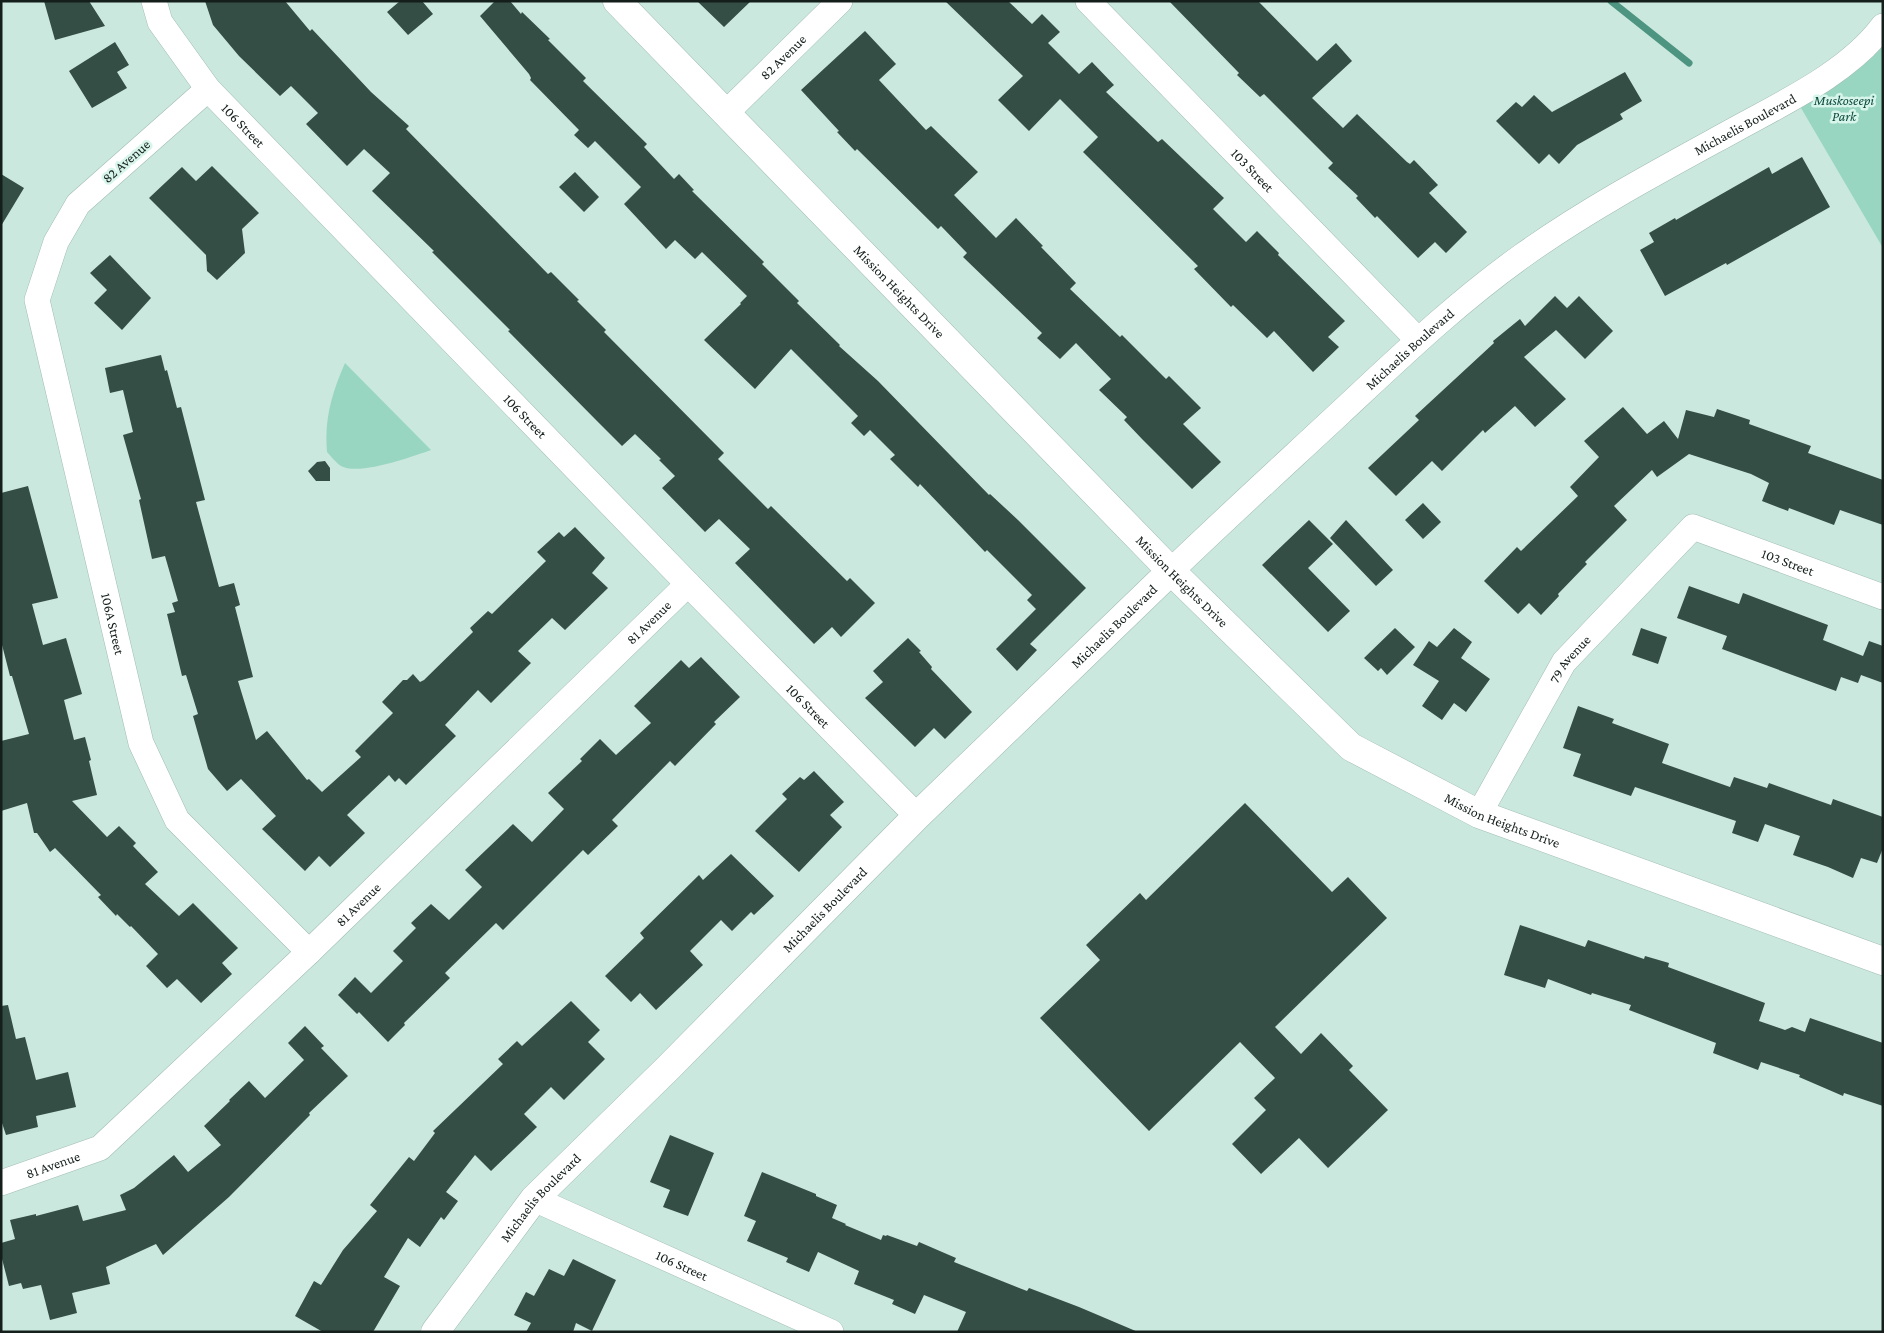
<svg xmlns="http://www.w3.org/2000/svg" width="1884" height="1333" viewBox="0 0 1884 1333" font-family="'Crimson Pro',serif">
	<style>
		.green { fill: #98d6c2 }
		.lines { fill: none; stroke-linecap: round; stroke-linejoin: round }
		.stream { stroke: #4e9581; stroke-width: 7 }
		.building { fill: #344d45 }
		.minor-casing { stroke: #a1bdb4; stroke-width: 26 }
		.tertiary-casing { stroke: #a1bdb4; stroke-width: 29 }
		.minor { stroke: #fff; stroke-width: 25 }
		.tertiary { stroke: #fff; stroke-width: 28 }
		.labels { text-anchor: middle; stroke-width: 5; stroke-linejoin: round; paint-order: stroke }
		.street-label { font-size: 14px; fill: #141f1b; stroke: #d8f5eb }
		.park-label { font-size: 14px; font-style: italic; fill: #0c4a3c; stroke: #d8f5eb }
	</style>
	<rect width="100%" height="100%" fill="#cbe8de"/>
	<path class="green" d="M 1883,26 L 1883,248 L 1794,96 Z
		M 345,363 L 431,450 C 411,457 359,476 341,466 C 336,463 331,456 327,452 C 324,419 332,393 345,363 Z"/>
	<g class="lines">
		<path class="stream" d="M 1611,1 L 1689,63"/>
	</g>
	<path class="building" d="M 44,1 L 89,1 L 105,26 L 55,40 Z
		M 205,1 L 285,1 L 310,31 L 312,29 L 371,92 L 409,126 L 406,129 L 548,274 L 551,272 L 579,300 L 577,301 L 606,330 L 604,332 L 724,453 L 718,459 L 768,509 L 771,506 L 847,581 L 850,578 L 875,603 L 841,637 L 832,627 L 814,644 L 735,563 L 750,549 L 719,519 L 705,532 L 662,488 L 675,476 L 659,460 L 661,459 L 635,434 L 622,446 L 596,420 L 508,331 L 510,330 L 432,252 L 434,251 L 372,191 L 390,173 L 364,149 L 347,166 L 306,124 L 318,113 L 291,86 L 280,96 L 239,56 L 213,25 Z
		M 400,1 L 422,1 L 433,14 L 408,35 L 387,12 Z
		M 495,1 L 510,1 L 521,14 L 522,12 L 550,39 L 548,40 L 586,78 L 583,81 L 647,144 L 644,147 L 674,179 L 679,174 L 694,190 L 692,191 L 764,262 L 762,264 L 799,301 L 797,303 L 840,345 L 839,346 L 878,381 L 989,495 L 990,494 L 1018,520 L 1086,588 L 1030,644 L 1037,650 L 1017,671 L 996,649 L 1036,609 L 1027,600 L 1032,595 L 987,550 L 985,552 L 920,484 L 918,487 L 890,459 L 895,455 L 870,430 L 864,436 L 851,423 L 858,416 L 791,349 L 755,389 L 704,340 L 741,304 L 740,303 L 747,296 L 702,252 L 695,259 L 675,240 L 666,249 L 624,204 L 641,187 L 595,141 L 588,148 L 574,135 L 579,130 L 530,80 L 531,78 L 529,74 L 480,16 Z
		M 697,1 L 751,1 L 724,27 Z
		M 945,1 L 1008,1 L 1032,24 L 1042,14 L 1060,32 L 1048,43 L 1079,74 L 1092,62 L 1114,85 L 1106,92 L 1158,142 L 1162,139 L 1224,198 L 1213,209 L 1246,242 L 1257,231 L 1279,253 L 1278,255 L 1345,321 L 1328,337 L 1339,347 L 1313,372 L 1274,331 L 1267,338 L 1233,305 L 1231,307 L 1194,269 L 1198,266 L 1083,152 L 1098,137 L 1060,99 L 1029,131 L 998,100 L 1023,76 Z
		M 1169,1 L 1258,1 L 1317,61 L 1336,43 L 1352,61 L 1312,98 L 1343,128 L 1357,114 L 1407,162 L 1410,164 L 1414,160 L 1438,185 L 1429,193 L 1467,232 L 1446,253 L 1435,242 L 1418,258 L 1377,216 L 1375,218 L 1356,198 L 1358,196 L 1328,168 L 1333,163 L 1264,94 L 1260,97 L 1237,75 L 1239,73 Z
		M 865,31 L 896,64 L 879,80 L 926,130 L 931,126 L 978,172 L 954,195 L 996,238 L 1016,218 L 1043,246 L 1041,247 L 1076,283 L 1070,289 L 1120,337 L 1122,335 L 1166,379 L 1169,376 L 1201,408 L 1183,424 L 1221,462 L 1192,489 L 1142,439 L 1124,420 L 1127,417 L 1099,390 L 1111,379 L 1076,343 L 1060,359 L 1037,338 L 1042,333 L 963,257 L 967,253 L 941,226 L 938,229 L 857,149 L 855,151 L 837,132 L 839,131 L 801,90 Z
		M 115,42 L 129,65 L 117,72 L 127,88 L 92,108 L 69,71 Z
		M 1625,72 L 1642,101 L 1620,114 L 1623,119 L 1577,145 L 1559,164 L 1549,154 L 1539,164 L 1496,121 L 1516,102 L 1522,107 L 1534,95 L 1552,112 Z
		M 1802,157 L 1830,207 L 1727,265 L 1726,263 L 1665,296 L 1640,250 L 1654,242 L 1649,233 L 1675,218 L 1676,220 L 1769,167 L 1772,174 Z
		M 212,166 L 259,213 L 242,229 L 245,253 L 217,280 L 207,271 L 206,255 L 149,198 L 182,167 L 196,181 Z
		M 575,172 L 599,197 L 584,212 L 559,187 Z
		M 1,174 L 24,188 L 1,226 Z
		M 110,255 L 151,298 L 122,330 L 94,303 L 107,290 L 90,273 Z
		M 1555,296 L 1567,308 L 1579,296 L 1613,331 L 1585,359 L 1556,330 L 1524,357 L 1566,399 L 1535,427 L 1515,406 L 1485,433 L 1483,430 L 1442,471 L 1432,461 L 1396,496 L 1368,468 L 1419,420 L 1415,416 L 1494,343 L 1493,341 L 1520,319 L 1525,326 Z
		M 161,355 L 165,371 L 167,370 L 177,408 L 181,407 L 205,500 L 196,502 L 219,587 L 234,583 L 240,605 L 235,607 L 253,677 L 238,681 L 256,740 L 267,731 L 307,780 L 309,779 L 322,792 L 361,757 L 355,751 L 393,713 L 382,702 L 403,680 L 407,680 L 413,674 L 420,682 L 424,680 L 473,632 L 470,628 L 488,611 L 492,614 L 546,561 L 537,552 L 559,532 L 564,537 L 575,527 L 605,558 L 592,573 L 608,588 L 565,630 L 552,618 L 518,651 L 531,663 L 491,703 L 478,690 L 445,725 L 456,736 L 406,785 L 399,778 L 395,782 L 389,775 L 347,815 L 365,833 L 330,867 L 319,856 L 305,871 L 262,829 L 276,816 L 241,779 L 227,791 L 208,769 L 193,716 L 198,714 L 186,675 L 182,676 L 167,614 L 175,612 L 172,603 L 178,601 L 165,556 L 152,559 L 139,500 L 141,499 L 123,435 L 133,432 L 123,390 L 110,393 L 105,368 Z
		M 1623,407 L 1647,434 L 1664,421 L 1678,439 L 1686,410 L 1714,417 L 1717,409 L 1750,420 L 1749,424 L 1811,446 L 1808,453 L 1883,480 L 1883,525 L 1840,510 L 1834,525 L 1789,508 L 1788,511 L 1762,501 L 1769,483 L 1751,474 L 1689,454 L 1657,477 L 1652,470 L 1614,506 L 1627,520 L 1585,562 L 1587,564 L 1558,594 L 1559,596 L 1541,615 L 1529,603 L 1518,614 L 1484,581 L 1517,547 L 1521,551 L 1578,496 L 1570,487 L 1599,457 L 1584,441 Z
		M 325,461 L 330,468 L 330,481 L 316,481 L 308,471 L 317,462 Z
		M 28,486 L 58,598 L 32,604 L 43,645 L 66,638 L 82,694 L 64,700 L 74,740 L 85,737 L 91,760 L 89,761 L 97,795 L 72,801 L 107,837 L 119,826 L 136,843 L 133,846 L 158,872 L 145,884 L 179,916 L 193,903 L 238,948 L 222,963 L 232,974 L 201,1003 L 177,979 L 167,988 L 146,966 L 158,954 L 131,926 L 130,927 L 117,914 L 116,916 L 98,897 L 101,895 L 55,848 L 50,852 L 37,833 L 34,833 L 27,803 L 1,811 L 1,741 L 29,734 L 12,676 L 10,676 L 1,641 L 1,493 Z
		M 1423,503 L 1441,522 L 1423,539 L 1405,520 Z
		M 1309,520 L 1333,544 L 1308,568 L 1350,611 L 1328,632 L 1262,565 Z
		M 1346,520 L 1393,570 L 1376,586 L 1330,538 Z
		M 1689,586 L 1739,604 L 1743,593 L 1828,625 L 1823,640 L 1863,656 L 1869,641 L 1883,646 L 1883,683 L 1861,675 L 1858,683 L 1841,677 L 1836,691 L 1722,649 L 1727,636 L 1677,618 Z
		M 1395,628 L 1415,647 L 1387,675 L 1381,668 L 1378,671 L 1364,658 Z
		M 1454,628 L 1472,642 L 1461,658 L 1490,679 L 1466,712 L 1454,703 L 1442,720 L 1422,706 L 1439,681 L 1413,665 L 1429,641 L 1437,647 Z
		M 1641,628 L 1667,637 L 1658,664 L 1632,655 Z
		M 908,638 L 921,651 L 919,652 L 932,667 L 931,669 L 972,712 L 945,739 L 934,728 L 915,747 L 865,698 L 883,682 L 873,671 Z
		M 701,657 L 740,697 L 714,722 L 716,724 L 675,766 L 670,761 L 612,820 L 618,826 L 588,855 L 583,850 L 503,930 L 496,923 L 445,973 L 450,978 L 404,1023 L 405,1025 L 388,1042 L 359,1012 L 357,1014 L 338,995 L 355,977 L 371,993 L 403,961 L 393,951 L 416,928 L 411,923 L 431,904 L 449,920 L 482,887 L 465,870 L 513,824 L 532,842 L 564,809 L 548,793 L 582,761 L 580,759 L 600,739 L 616,755 L 651,723 L 634,706 L 681,660 L 689,668 Z
		M 1578,706 L 1614,719 L 1612,723 L 1669,744 L 1662,763 L 1730,787 L 1734,777 L 1767,788 L 1769,783 L 1831,805 L 1833,799 L 1883,817 L 1883,848 L 1877,863 L 1861,858 L 1853,878 L 1828,867 L 1793,855 L 1800,836 L 1765,824 L 1758,842 L 1732,833 L 1736,821 L 1635,787 L 1631,796 L 1573,776 L 1581,754 L 1563,748 Z
		M 814,771 L 844,802 L 830,815 L 842,827 L 799,872 L 755,831 L 787,799 L 782,794 L 800,777 L 804,780 Z
		M 1245,803 L 1332,892 L 1348,877 L 1387,918 L 1275,1027 L 1301,1054 L 1321,1033 L 1353,1066 L 1349,1070 L 1388,1110 L 1328,1168 L 1299,1138 L 1261,1174 L 1232,1144 L 1266,1110 L 1254,1098 L 1275,1078 L 1240,1042 L 1149,1131 L 1040,1018 L 1100,960 L 1086,945 L 1140,893 L 1146,900 Z
		M 731,854 L 774,896 L 754,915 L 751,912 L 732,931 L 721,920 L 690,951 L 703,965 L 656,1010 L 640,993 L 631,1002 L 605,976 L 644,938 L 640,933 L 699,875 L 703,880 Z
		M 1520,925 L 1585,947 L 1588,940 L 1644,959 L 1645,956 L 1669,963 L 1668,967 L 1765,1003 L 1759,1021 L 1785,1030 L 1792,1027 L 1805,1032 L 1810,1018 L 1883,1043 L 1883,1106 L 1844,1093 L 1843,1096 L 1799,1077 L 1800,1075 L 1761,1062 L 1758,1070 L 1713,1053 L 1716,1043 L 1629,1010 L 1631,1005 L 1592,993 L 1591,995 L 1548,979 L 1545,988 L 1504,975 Z
		M 571,1001 L 600,1030 L 588,1042 L 605,1059 L 564,1100 L 551,1087 L 524,1114 L 537,1127 L 491,1171 L 475,1155 L 446,1192 L 458,1201 L 444,1220 L 441,1217 L 420,1247 L 408,1238 L 384,1277 L 400,1286 L 373,1332 L 323,1332 L 295,1316 L 314,1281 L 321,1285 L 343,1250 L 377,1211 L 370,1205 L 409,1157 L 414,1161 L 435,1133 L 433,1131 L 503,1064 L 498,1059 L 517,1041 L 522,1046 Z
		M 8,1005 L 16,1039 L 25,1037 L 36,1080 L 68,1072 L 76,1107 L 36,1116 L 38,1127 L 6,1135 L 1,1120 L 1,1006 Z
		M 305,1026 L 324,1046 L 321,1048 L 348,1076 L 309,1113 L 310,1115 L 229,1197 L 163,1255 L 156,1244 L 106,1267 L 110,1284 L 72,1293 L 77,1313 L 50,1320 L 41,1285 L 23,1289 L 21,1283 L 9,1286 L 1,1255 L 1,1243 L 15,1239 L 10,1220 L 36,1214 L 36,1216 L 78,1205 L 83,1221 L 126,1210 L 120,1195 L 134,1188 L 174,1155 L 188,1172 L 221,1145 L 204,1126 L 230,1101 L 229,1100 L 249,1081 L 265,1098 L 304,1060 L 288,1043 Z
		M 670,1135 L 714,1153 L 688,1216 L 663,1207 L 670,1190 L 650,1182 Z
		M 762,1172 L 816,1194 L 816,1196 L 837,1205 L 832,1218 L 846,1224 L 845,1225 L 881,1240 L 883,1235 L 886,1236 L 887,1235 L 917,1246 L 919,1242 L 956,1258 L 954,1262 L 1027,1291 L 1029,1288 L 1079,1307 L 1138,1332 L 957,1332 L 966,1312 L 924,1295 L 915,1314 L 892,1304 L 894,1300 L 854,1284 L 859,1271 L 818,1252 L 809,1272 L 786,1262 L 788,1258 L 747,1241 L 756,1221 L 744,1216 Z
		M 573,1259 L 616,1280 L 592,1331 L 576,1323 L 573,1332 L 526,1332 L 531,1323 L 514,1315 L 526,1292 L 534,1296 L 549,1269 L 564,1276 Z"/>
	<g class="lines">
		<defs>
			<g id="minor">
				<path id="s1" d="M 154,1 L 160,22 L 208,89 L 688,584 L 917,816"/>
				<path id="s2" d="M 1088,1 L 1418,340"/>
				<path id="s3" d="M 208,89 L 78,204 L 56,242 L 37,300 L 141,743 L 177,820 L 309,952"/>
				<path id="s4" d="M 726,113 L 840,1"/>
				<path id="s5" d="M 1171,571 C 1226,518 1283,466 1340,413 C 1398,359 1456,303 1522,256 C 1589,208 1663,169 1736,129 C 1785,102 1849,72 1883,26"/>
				<path id="s6" d="M 1479,814 L 1564,662 L 1693,527 L 1883,597"/>
				<path id="s7" d="M 1,1183 L 100,1148 L 309,952 L 688,584"/>
				<path id="s8" d="M 534,1199 L 831,1332"/>
			</g>
			<g id="tertiary">
				<path id="s9" d="M 617,1 L 1171,571 L 1351,747 L 1479,814 L 1883,961"/>
				<path id="s10" d="M 435,1332 L 534,1199 L 667,1069 L 917,816 L 1171,571"/>
			</g>
		</defs>
		<use href="#minor" class="minor-casing"/>
		<use href="#tertiary" class="tertiary-casing"/>
		<use href="#minor" class="minor"/>
		<use href="#tertiary" class="tertiary"/>
	</g>
	<g class="labels">
		<g class="street-label">
			<text dy="5" stroke="none"><textPath href="#s4" startOffset="80">82 Avenue</textPath></text>
			<text dy="5" stroke="none"><textPath href="#s5" startOffset="731">Michaelis Boulevard</textPath></text>
			<text dy="5" stroke="none"><textPath href="#s1" startOffset="155">106 Street</textPath></text>
			<text transform="translate(126 161) rotate(-41)" y="5">82 Avenue</text>
			<text dy="5" stroke="none"><textPath href="#s2" startOffset="236">103 Street</textPath></text>
			<text dy="5" stroke="none"><textPath href="#s9" startOffset="405">Mission Heights Drive</textPath></text>
			<text dy="5" stroke="none"><textPath href="#s5" startOffset="326">Michaelis Boulevard</textPath></text>
			<text dy="5" stroke="none"><textPath href="#s1" startOffset="560">106 Street</textPath></text>
			<text dy="5" stroke="none"><textPath href="#s6" startOffset="462">103 Street</textPath></text>
			<text dy="5" stroke="none"><textPath href="#s9" startOffset="810">Mission Heights Drive</textPath></text>
			<text dy="5" stroke="none"><textPath href="#s7" startOffset="865">81 Avenue</textPath></text>
			<text dy="5" stroke="none"><textPath href="#s3" startOffset="611">106A Street</textPath></text>
			<text dy="5" stroke="none"><textPath href="#s10" startOffset="981">Michaelis Boulevard</textPath></text>
			<text dy="5" stroke="none"><textPath href="#s6" startOffset="180">79 Avenue</textPath></text>
			<text dy="5" stroke="none"><textPath href="#s1" startOffset="965">106 Street</textPath></text>
			<text dy="5" stroke="none"><textPath href="#s9" startOffset="1215">Mission Heights Drive</textPath></text>
			<text dy="5" stroke="none"><textPath href="#s7" startOffset="460">81 Avenue</textPath></text>
			<text dy="5" stroke="none"><textPath href="#s10" startOffset="576">Michaelis Boulevard</textPath></text>
			<text dy="5" stroke="none"><textPath href="#s7" startOffset="55">81 Avenue</textPath></text>
			<text dy="5" stroke="none"><textPath href="#s10" startOffset="171">Michaelis Boulevard</textPath></text>
			<text dy="5" stroke="none"><textPath href="#s8" startOffset="162">106 Street</textPath></text>
		</g>
		<g class="park-label">
			<text x="1844" y="105">Muskoseepi<tspan x="1844" dy="16">Park</tspan></text>
		</g>
	</g>
	<rect width="1884" height="1333" fill="none" stroke="#141f1b" stroke-width="5"/>
</svg>
